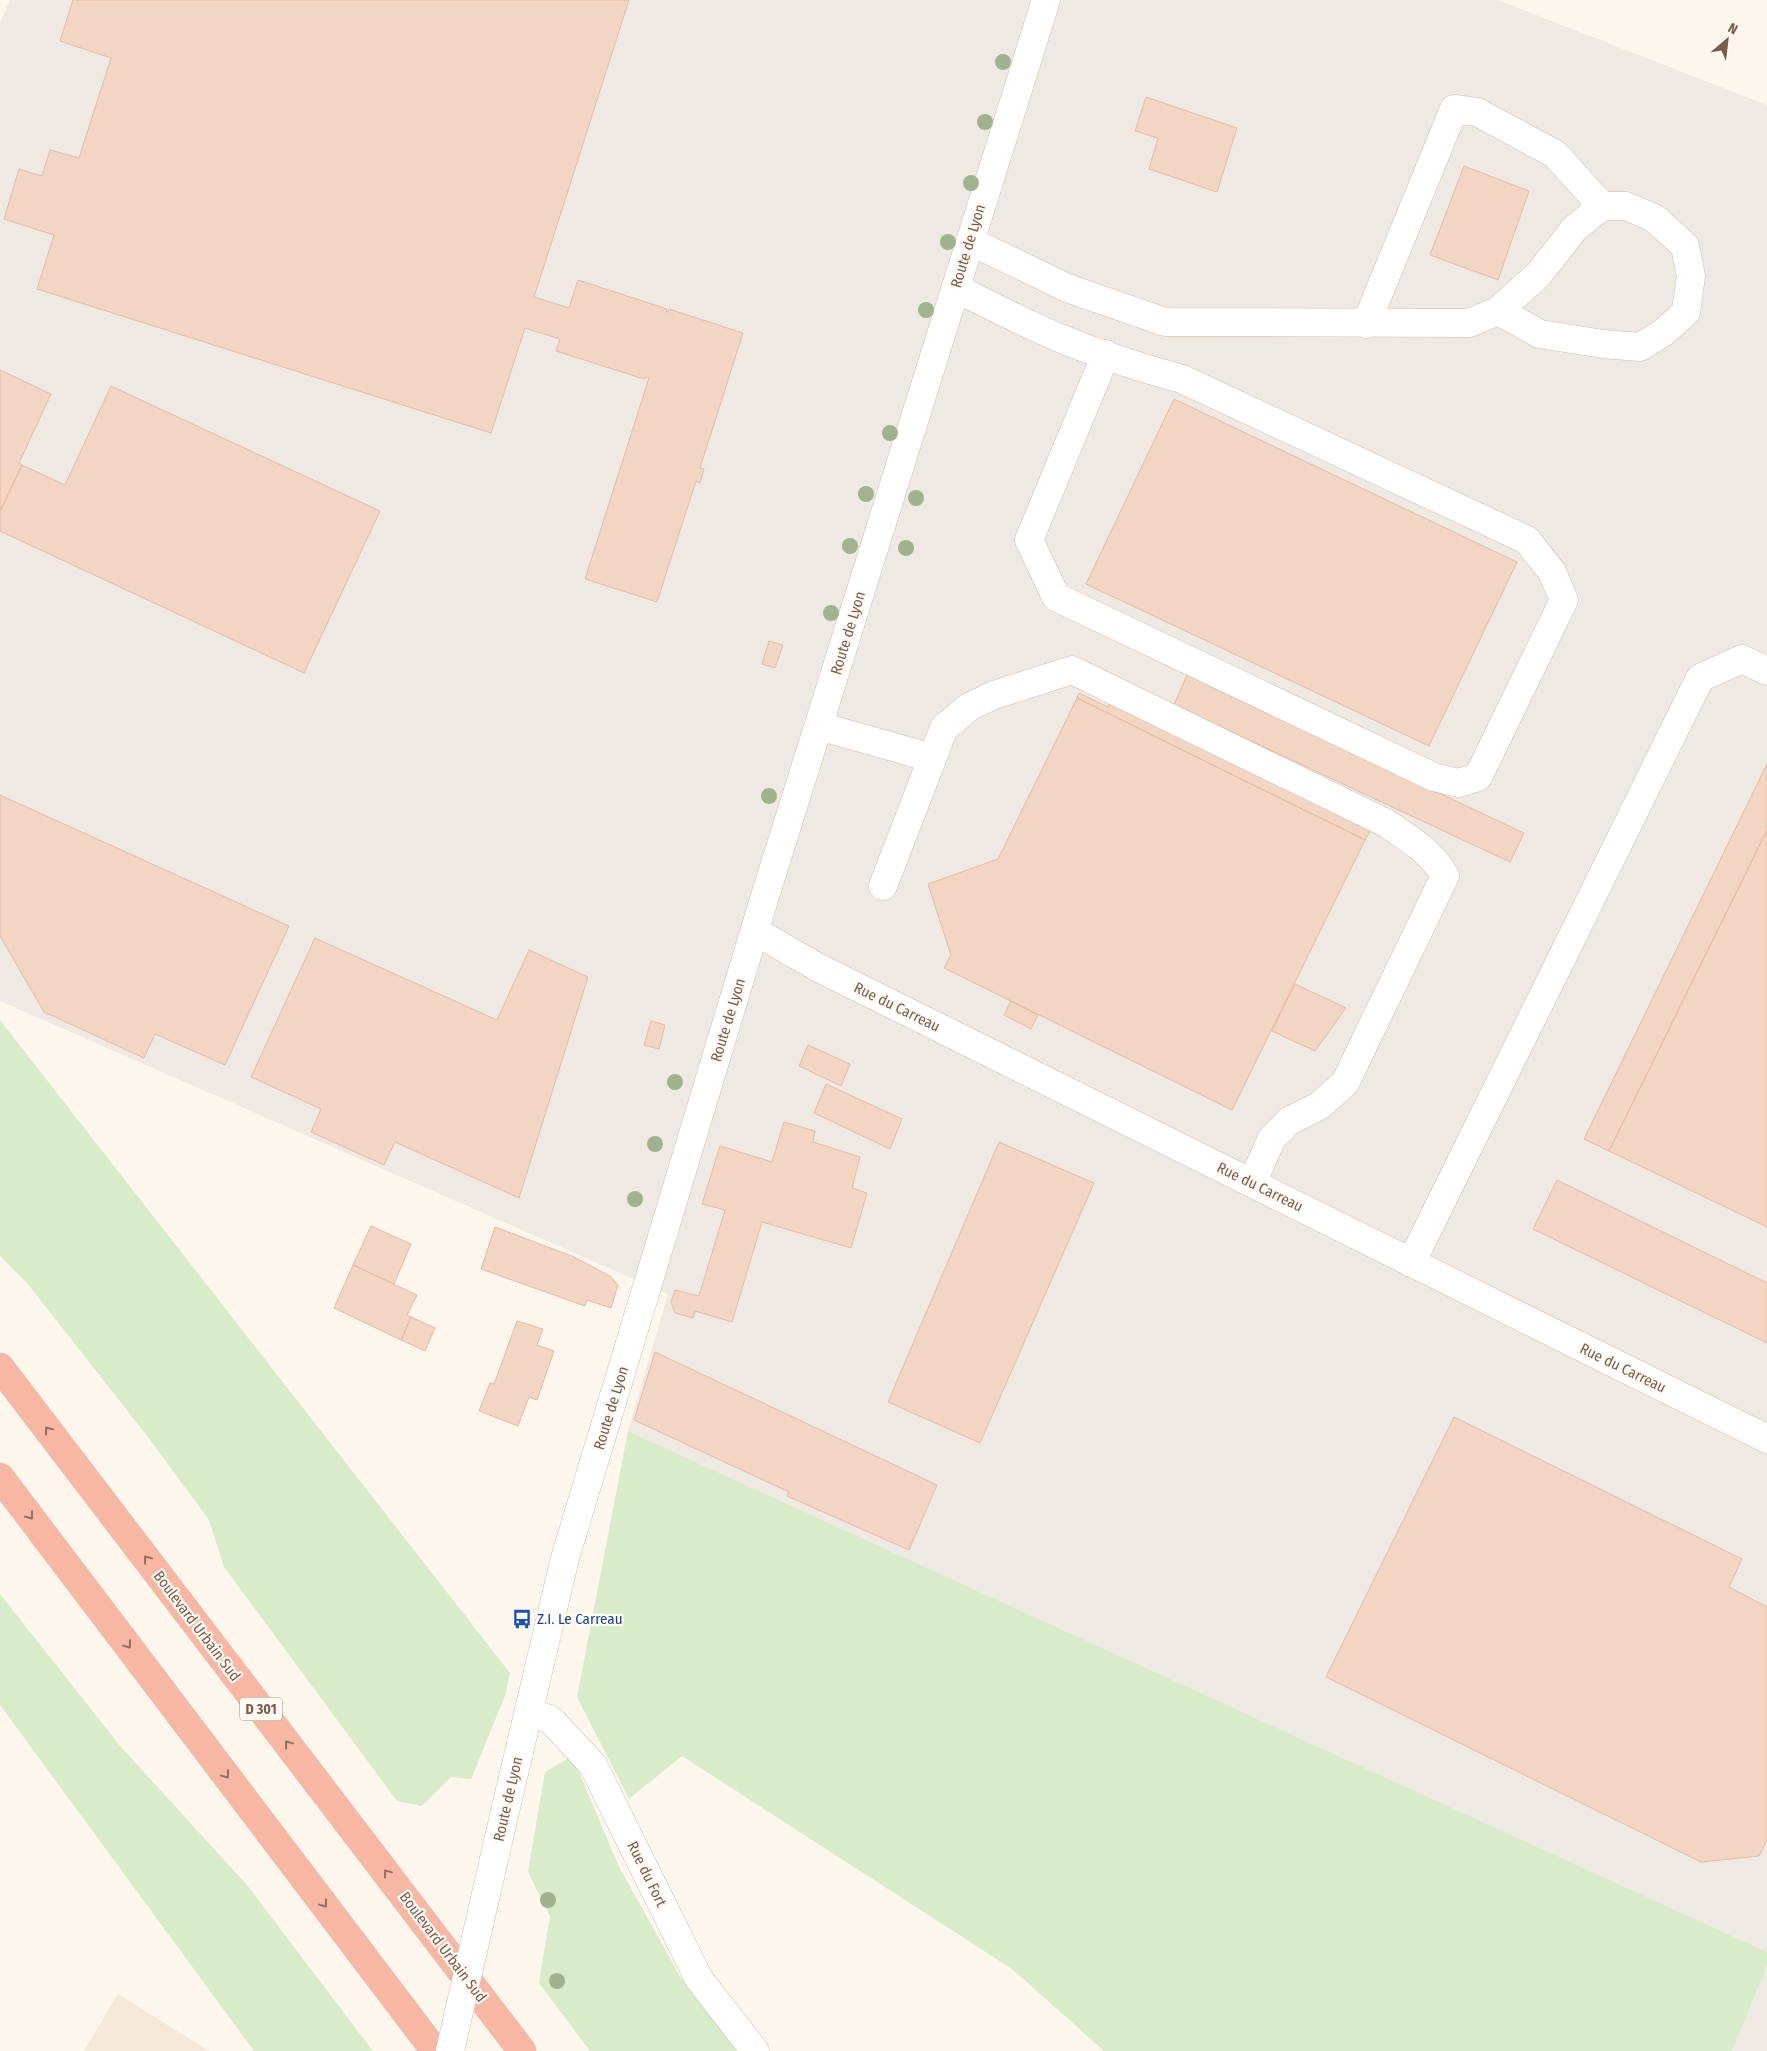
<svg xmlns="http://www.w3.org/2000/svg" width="1767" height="2051" viewBox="0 0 1767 2051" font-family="'Fira Sans Condensed',sans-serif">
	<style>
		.residential { fill: #f5e8da }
		.industrial { fill: #efe9e4 }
		.green { fill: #d8ecc9 }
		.building { fill: #f3d5c3; stroke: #e6bba3 }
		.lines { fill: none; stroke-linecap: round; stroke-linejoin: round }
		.minor-casing { stroke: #d1beb0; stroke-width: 29 }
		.highway-casing { stroke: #dad1cd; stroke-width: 29 }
		.minor { stroke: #fff; stroke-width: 28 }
		.highway { stroke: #f7b7a3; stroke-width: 28 }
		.minor-bridge-casing { stroke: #d1beb0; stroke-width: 29; stroke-linecap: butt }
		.minor-bridge { stroke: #fff; stroke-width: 28 }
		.tree { fill: #a0b28e }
		.oneway { stroke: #936e5e }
		.labels { text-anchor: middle; stroke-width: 4.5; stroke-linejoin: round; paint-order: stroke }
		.shield { fill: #fffaf3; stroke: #a28b7f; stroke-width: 1 }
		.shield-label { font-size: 14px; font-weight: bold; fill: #7a5c4d }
		.street-label { font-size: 15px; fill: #7a5c4d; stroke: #fffaf3 }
		.transit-label { font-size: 15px; fill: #164399; stroke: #fffaf3; text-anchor: start }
	</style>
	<rect width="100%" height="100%" fill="#fdf6ec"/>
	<path class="residential" d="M 118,1994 L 209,2051 L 84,2051 Z"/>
	<path class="industrial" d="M 10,0 L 1498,0 L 1767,105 L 1767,1952 L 628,1431 L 668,1294 L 0,1001 L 0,23 Z
		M 1767,1966 L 1767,2051 L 1732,2051 Z"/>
	<path class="green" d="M 0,1020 L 510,1673 L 505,1696 L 471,1779 L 451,1777 L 422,1806 L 397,1801 L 224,1567 L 209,1520 L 148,1437 L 27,1283 L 0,1256 Z
		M 628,1431 L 1767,1952 L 1767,1966 L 1732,2051 L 1104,2051 L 1012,1969 L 682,1756 L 629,1799 L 577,1697 Z
		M 0,1594 L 121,1747 L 247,1885 L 373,2051 L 254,2051 L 0,1705 Z
		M 569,1758 L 579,1772 L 619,1867 L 681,1978 L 738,2051 L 590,2051 L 539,1983 L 550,1916 L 528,1872 L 545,1772 Z"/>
	<path class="building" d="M 73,0 L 629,0 L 534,297 L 569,308 L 578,280 L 667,309 L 666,312 L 668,312 L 669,309 L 743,333 L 700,468 L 704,469 L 700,483 L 696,481 L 657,602 L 585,579 L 649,378 L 645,377 L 644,379 L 556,351 L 560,339 L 525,328 L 491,433 L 37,289 L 54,235 L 4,219 L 19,169 L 42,176 L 50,150 L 79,158 L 111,58 L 60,41 Z
		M 1146,97 L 1237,128 L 1217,192 L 1149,169 L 1158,138 L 1135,131 Z
		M 1464,166 L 1529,191 L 1498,280 L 1430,255 Z
		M 0,370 L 51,394 L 19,463 L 22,465 L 0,512 Z
		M 111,386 L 380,511 L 304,673 L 0,531 L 0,512 L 22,465 L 65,485 Z
		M 1174,399 L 1517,562 L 1429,746 L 1086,584 Z
		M 769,641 L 783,645 L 775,668 L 762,664 Z
		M 1187,675 L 1524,833 L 1510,862 L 1174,705 Z
		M 1079,693 L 1108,707 L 1110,701 L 1371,830 L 1365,840 L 1077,698 Z
		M 1077,698 L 1365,840 L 1232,1110 L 944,968 L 951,955 L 928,884 L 998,859 Z
		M 1767,764 L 1767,830 L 1609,1151 L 1584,1139 Z
		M 0,795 L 289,926 L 225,1065 L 155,1034 L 144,1058 L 44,1012 L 0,936 Z
		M 1767,830 L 1767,1227 L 1609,1151 Z
		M 315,938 L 497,1020 L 529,950 L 588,977 L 519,1198 L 395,1142 L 384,1165 L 311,1132 L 321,1109 L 251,1077 Z
		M 1295,984 L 1346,1008 L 1315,1051 L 1272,1031 Z
		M 1011,1001 L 1038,1015 L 1031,1029 L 1004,1015 Z
		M 651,1021 L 665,1025 L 659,1049 L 644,1045 Z
		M 808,1045 L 850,1064 L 841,1086 L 799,1066 Z
		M 826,1084 L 902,1119 L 890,1149 L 814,1113 Z
		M 784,1122 L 815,1131 L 813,1142 L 860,1157 L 852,1188 L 867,1193 L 851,1248 L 762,1222 L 732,1322 L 695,1311 L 693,1318 L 675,1313 L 671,1302 L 675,1290 L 699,1296 L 725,1210 L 702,1204 L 720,1146 L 772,1162 Z
		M 999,1142 L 1094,1183 L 980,1443 L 888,1402 Z
		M 1557,1180 L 1767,1283 L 1767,1343 L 1533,1229 Z
		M 371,1226 L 411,1244 L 394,1284 L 353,1265 Z
		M 495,1227 L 572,1256 L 610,1276 L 618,1285 L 611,1308 L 587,1300 L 585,1306 L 481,1269 Z
		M 353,1265 L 417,1295 L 407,1315 L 411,1317 L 401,1340 L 334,1308 Z
		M 411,1317 L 435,1328 L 425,1351 L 401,1340 Z
		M 517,1321 L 543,1329 L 537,1345 L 554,1351 L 537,1400 L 529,1397 L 518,1426 L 479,1411 L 490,1383 L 494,1384 Z
		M 655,1352 L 937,1485 L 909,1550 L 787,1496 L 789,1492 L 634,1420 Z
		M 1454,1417 L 1742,1559 L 1729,1587 L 1767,1607 L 1767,1840 L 1759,1856 L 1701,1862 L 1326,1677 Z"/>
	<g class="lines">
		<defs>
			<path id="minor" d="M 970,241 L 1067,288 L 1165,322 L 1469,323 L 1498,311 L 1539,274 L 1574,229 L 1602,206 L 1626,206 L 1654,218 L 1685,246 L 1691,276 L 1686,312 L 1664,332 L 1640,347 L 1603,344 L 1540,334 L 1498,311
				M 955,288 C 990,305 1026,324 1062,339 C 1101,355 1142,368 1182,379 L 1527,540 L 1552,572 L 1564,600 L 1478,777 L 1458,783 L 1434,777 L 1056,597 L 1029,540 L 1106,354
				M 1366,324 L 1454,109 L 1477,112 L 1555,154 L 1602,206
				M 819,726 L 932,758
				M 883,886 L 944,728 L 969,707 L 994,695 L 1072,670 L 1386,823 C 1408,838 1432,852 1445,876 L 1345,1083 L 1319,1106 L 1289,1121 L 1272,1138 L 1252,1183
				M 755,931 L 817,967 L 1767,1439
				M 1411,1263 L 1700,678 L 1742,659 L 1767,671
				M 528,1712 L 550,1719 L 593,1765 L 699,1979 L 755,2051
				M 506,1807 L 565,1558 L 765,896 L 1046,0"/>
			<path id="highway" d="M 0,1367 L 522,2051
				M 0,1477 L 435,2051"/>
		</defs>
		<use href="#minor" class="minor-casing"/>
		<use href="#highway" class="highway-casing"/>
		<use href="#minor" class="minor"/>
		<use href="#highway" class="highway"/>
		<defs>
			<path id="minor-bridge" d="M 450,2051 L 506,1807"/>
		</defs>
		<use href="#minor-bridge" class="minor-bridge-casing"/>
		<use href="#minor-bridge" class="minor-bridge"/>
	</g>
	<g class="tree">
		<circle cx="1003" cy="62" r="8"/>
		<circle cx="985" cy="122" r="8"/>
		<circle cx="971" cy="183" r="8"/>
		<circle cx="948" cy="242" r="8"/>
		<circle cx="926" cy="310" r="8"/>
		<circle cx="890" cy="433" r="8"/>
		<circle cx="866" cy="494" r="8"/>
		<circle cx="916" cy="498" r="8"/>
		<circle cx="850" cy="546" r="8"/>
		<circle cx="906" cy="548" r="8"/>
		<circle cx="831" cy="613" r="8"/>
		<circle cx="769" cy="796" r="8"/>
		<circle cx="675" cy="1082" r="8"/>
		<circle cx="655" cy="1144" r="8"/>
		<circle cx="635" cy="1199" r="8"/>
		<circle cx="548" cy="1900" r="8"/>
		<circle cx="557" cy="1981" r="8"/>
	</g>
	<defs><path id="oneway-chevron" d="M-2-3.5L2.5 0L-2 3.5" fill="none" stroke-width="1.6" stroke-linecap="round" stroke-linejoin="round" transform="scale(1.25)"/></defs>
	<g class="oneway">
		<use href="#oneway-chevron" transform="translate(48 1430) rotate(-127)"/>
		<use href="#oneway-chevron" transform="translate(30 1516) rotate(53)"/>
		<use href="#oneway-chevron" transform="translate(147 1559) rotate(-127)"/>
		<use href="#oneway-chevron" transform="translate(128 1645) rotate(53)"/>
		<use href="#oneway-chevron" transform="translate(288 1744) rotate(-127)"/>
		<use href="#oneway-chevron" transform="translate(226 1775) rotate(53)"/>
		<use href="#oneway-chevron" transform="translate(387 1873) rotate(-127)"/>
		<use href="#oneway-chevron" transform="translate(324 1904) rotate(53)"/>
	</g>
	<defs>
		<symbol id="bus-bare" viewBox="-9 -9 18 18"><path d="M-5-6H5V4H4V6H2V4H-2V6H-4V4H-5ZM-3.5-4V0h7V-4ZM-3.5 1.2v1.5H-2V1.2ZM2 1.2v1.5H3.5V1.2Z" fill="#1a4fb4" stroke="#fffaf3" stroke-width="2.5" paint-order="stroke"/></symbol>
	</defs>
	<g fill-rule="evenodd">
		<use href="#bus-bare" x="508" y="1605" width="28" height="28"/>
	</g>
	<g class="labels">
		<rect class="shield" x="240" y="1697.5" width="42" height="23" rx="4"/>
		<g class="shield-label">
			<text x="261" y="1714">D 301</text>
		</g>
		<g class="street-label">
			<text transform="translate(968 246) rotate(-73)" y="5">Route de Lyon</text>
			<text transform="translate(848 633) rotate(-73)" y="5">Route de Lyon</text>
			<text transform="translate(897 1007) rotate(26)" y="5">Rue du Carreau</text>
			<text transform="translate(728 1020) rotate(-73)" y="5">Route de Lyon</text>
			<text transform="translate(1260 1187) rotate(26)" y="5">Rue du Carreau</text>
			<text transform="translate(1623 1368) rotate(26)" y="5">Rue du Carreau</text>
			<text transform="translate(611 1408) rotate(-73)" y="5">Route de Lyon</text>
			<text transform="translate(197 1626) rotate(53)" y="5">Boulevard Urbain Sud</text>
			<text transform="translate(508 1799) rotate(-77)" y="5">Route de Lyon</text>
			<text transform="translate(647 1874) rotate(64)" y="5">Rue du Fort</text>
			<text transform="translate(443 1947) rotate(53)" y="5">Boulevard Urbain Sud</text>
		</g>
		<g class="transit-label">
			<text x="537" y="1624">Z.I. Le Carreau</text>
		</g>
	</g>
	<g transform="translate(1727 40) rotate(28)" stroke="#fffaf3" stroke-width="4" paint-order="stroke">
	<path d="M0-4L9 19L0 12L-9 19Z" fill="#7a5c4d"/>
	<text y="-8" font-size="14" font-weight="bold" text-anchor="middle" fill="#7a5c4d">N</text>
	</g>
</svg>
